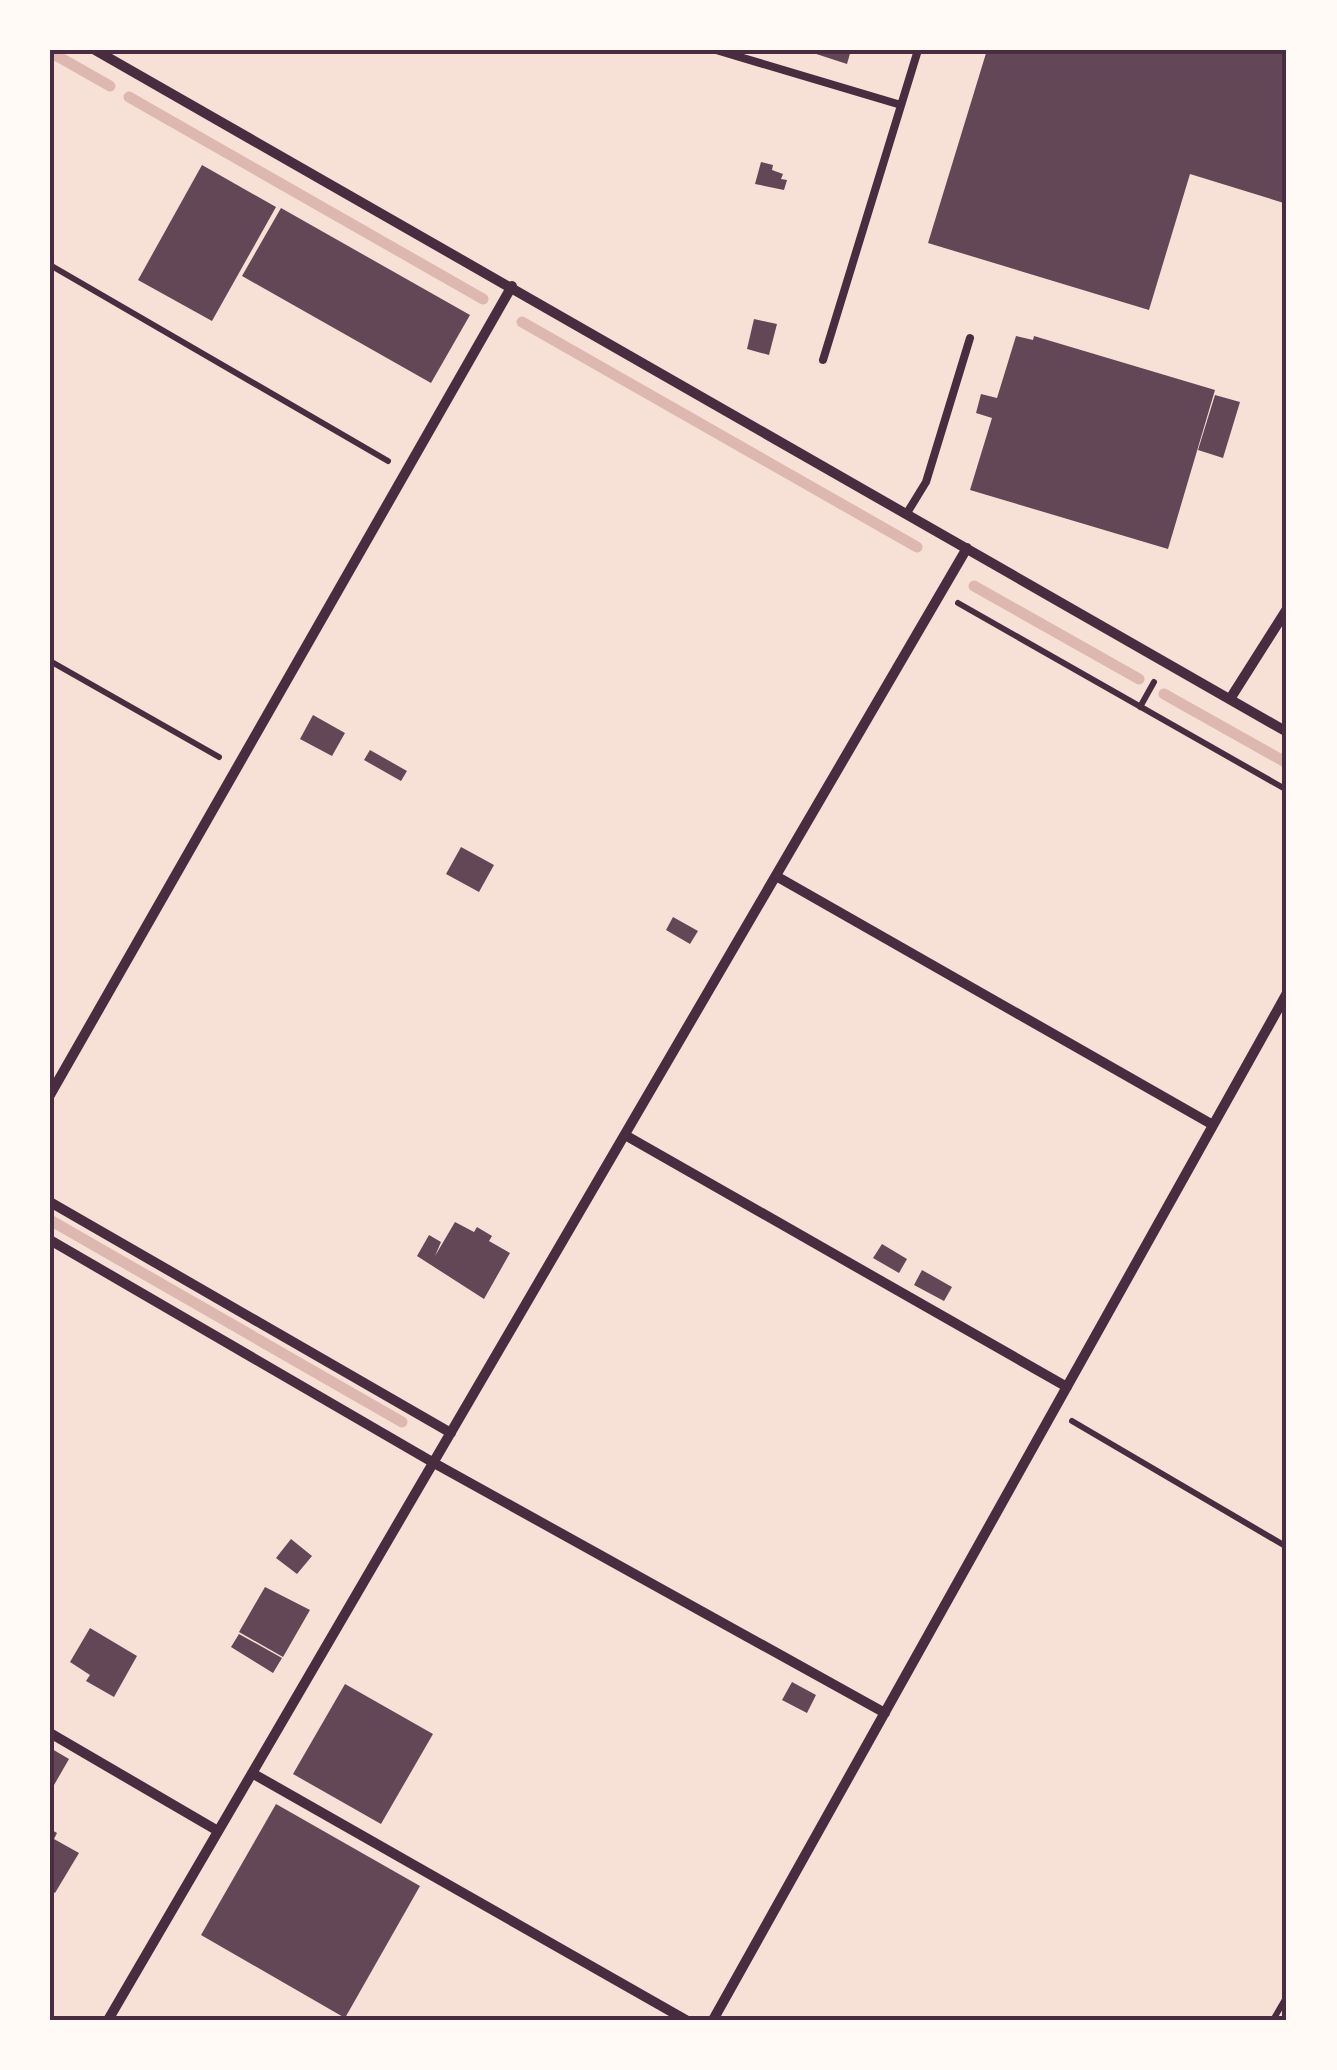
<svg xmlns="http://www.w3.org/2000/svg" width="1337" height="2070" viewBox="0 0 1337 2070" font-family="Inter,sans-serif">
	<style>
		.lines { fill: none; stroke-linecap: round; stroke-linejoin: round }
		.stream { stroke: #dcb8b0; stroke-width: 11 }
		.building { fill: #644757 }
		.path { stroke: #4a2c40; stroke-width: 6 }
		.service { stroke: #4a2c40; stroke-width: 8 }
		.minor { stroke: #4a2c40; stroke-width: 10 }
		.neatline { fill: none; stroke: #4a2c40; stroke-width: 4 }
	</style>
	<rect width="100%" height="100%" fill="#f7e1d7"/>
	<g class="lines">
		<path class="stream" d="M 50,52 L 110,86
			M 129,97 L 483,299
			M 522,322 L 917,547
			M 974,586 L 1139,679
			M 1164,694 L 1287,763
			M 50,1220 L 402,1422"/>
	</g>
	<path class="building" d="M 804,50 L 851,50 L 847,64 Z
		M 987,50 L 1287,50 L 1287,204 L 1190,174 L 1149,310 L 928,243 Z
		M 761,162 L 773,165 L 772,170 L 783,174 L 781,179 L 787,180 L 784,190 L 755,184 Z
		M 202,165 L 276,207 L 212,321 L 138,280 Z
		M 281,208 L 470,315 L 431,383 L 242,276 Z
		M 754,319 L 777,324 L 769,355 L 747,349 Z
		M 1016,336 L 1033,340 L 1034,336 L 1215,390 L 1168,549 L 970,490 L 992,418 L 976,413 L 981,394 L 997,398 Z
		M 1215,395 L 1240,402 L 1223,458 L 1198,450 Z
		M 313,715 L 345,733 L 332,756 L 300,739 Z
		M 370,750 L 407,771 L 401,781 L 364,760 Z
		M 461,847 L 494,865 L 479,892 L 446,874 Z
		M 673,917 L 698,931 L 690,944 L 666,930 Z
		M 455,1222 L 474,1232 L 477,1227 L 492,1236 L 489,1241 L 510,1253 L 484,1299 L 417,1256 L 429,1235 L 441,1242 L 435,1256 Z
		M 882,1244 L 907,1259 L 899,1273 L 873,1258 Z
		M 922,1270 L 952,1287 L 944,1301 L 914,1285 Z
		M 291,1539 L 312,1556 L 297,1574 L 276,1558 Z
		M 265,1587 L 310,1610 L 283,1657 L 239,1632 Z
		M 90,1628 L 137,1656 L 114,1697 L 86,1681 L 90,1675 L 70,1662 Z
		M 239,1634 L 282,1658 L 273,1673 L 231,1647 Z
		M 792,1682 L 816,1695 L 807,1713 L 782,1700 Z
		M 345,1684 L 433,1734 L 381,1824 L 293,1774 Z
		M 52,1749 L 69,1759 L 50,1792 L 50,1753 Z
		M 276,1804 L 420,1886 L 345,2018 L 201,1935 Z
		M 50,1829 L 57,1833 L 54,1839 L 79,1853 L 55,1893 L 50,1890 Z"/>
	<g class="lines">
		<path class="path" d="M 50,265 L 388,461
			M 958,603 L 1287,790
			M 50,661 L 219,757
			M 1140,707 L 1154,682
			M 1072,1421 L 1287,1547
			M 1273,2020 L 1287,1996"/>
		<path class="service" d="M 716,50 L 901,105
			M 823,360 L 918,50
			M 907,513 L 926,482 L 970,338"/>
		<path class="minor" d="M 95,50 L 1287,732
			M 1230,699 L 1287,609
			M 776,876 L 1213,1125
			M 50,1095 L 512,286
			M 625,1135 L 1067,1387
			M 50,1202 L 451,1433
			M 50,1240 L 434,1463 L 885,1713
			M 50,1733 L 218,1831
			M 252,1773 L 686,2020
			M 108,2020 L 967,548
			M 713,2020 L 1287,993"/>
	</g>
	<rect width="1337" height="2070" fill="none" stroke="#fffaf5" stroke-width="105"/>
	<rect x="52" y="52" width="1232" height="1966" class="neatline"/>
</svg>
